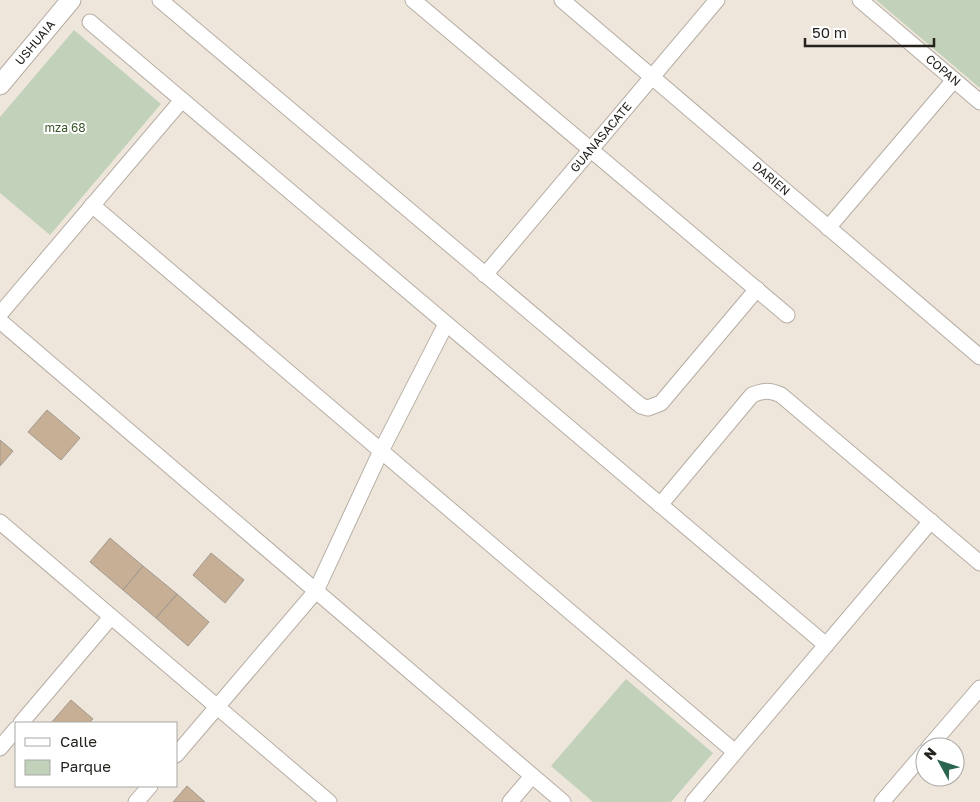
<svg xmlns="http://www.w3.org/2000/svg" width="980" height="802" viewBox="0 0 980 802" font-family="'Golos Text',sans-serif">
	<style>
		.green { fill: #c2d2ba }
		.building { fill: #c7af95; stroke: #a19990 }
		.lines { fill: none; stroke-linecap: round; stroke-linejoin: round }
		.minor-casing { stroke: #b6ada4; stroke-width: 17 }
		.tertiary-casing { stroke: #b6ada4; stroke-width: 21 }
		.minor { stroke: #fff; stroke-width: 15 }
		.tertiary { stroke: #fff; stroke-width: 19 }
		.labels { text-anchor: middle; stroke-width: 4; stroke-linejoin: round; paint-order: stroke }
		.street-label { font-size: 12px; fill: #25221e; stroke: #fff }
		.park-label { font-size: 12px; fill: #3a552a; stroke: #fff }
	</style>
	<rect width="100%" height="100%" fill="#eee5db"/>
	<path class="green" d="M 876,0 L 980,0 L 980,88 Z
		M 74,30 L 161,104 L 50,235 L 0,193 L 0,117 Z
		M 626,679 L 713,753 L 671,802 L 593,802 L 551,766 Z"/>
	<path class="building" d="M 47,410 L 80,438 L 61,460 L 28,432 Z
		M 0,440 L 13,451 L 0,466 Z
		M 110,538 L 143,566 L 123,590 L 90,562 Z
		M 211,553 L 244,580 L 225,603 L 193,575 Z
		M 143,566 L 177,594 L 156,618 L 123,590 Z
		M 177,594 L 209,622 L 188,646 L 156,618 Z
		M 71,700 L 93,719 L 89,723 L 51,723 Z
		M 187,786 L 205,802 L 173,802 Z"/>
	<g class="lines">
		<defs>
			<g id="minor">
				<path d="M 160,0 L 641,406 L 648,408 L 661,403 L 757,289"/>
				<path d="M 413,0 L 787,315"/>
				<path id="s1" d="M 562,0 L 980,357"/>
				<path id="s2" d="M 860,0 L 980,102"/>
				<path d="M 90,22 L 826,645"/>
				<path d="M 92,205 L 735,752"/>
				<path d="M 828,228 L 954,80"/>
				<path id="s3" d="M 485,275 L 717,0"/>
				<path d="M 0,314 L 182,100"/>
				<path d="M 0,321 L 563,802"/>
				<path d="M 660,505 L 752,395 C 764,390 770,390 781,395 L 980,563"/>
				<path d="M 0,522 L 329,802"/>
				<path d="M 21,723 L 111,617"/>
				<path d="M 929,747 L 980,688"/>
				<path d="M 0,748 L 16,729"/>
				<path d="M 176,755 L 316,591 L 380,453 L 446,324"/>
				<path d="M 136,802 L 150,786"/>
				<path d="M 510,802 L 532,776"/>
				<path d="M 693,802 L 931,521"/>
				<path d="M 882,802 L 925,752"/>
			</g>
			<g id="tertiary">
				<path id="s4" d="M 0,85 L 71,0"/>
			</g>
		</defs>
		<use href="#minor" class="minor-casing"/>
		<use href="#tertiary" class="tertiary-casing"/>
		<use href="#minor" class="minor"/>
		<use href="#tertiary" class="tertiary"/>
	</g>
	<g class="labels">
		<g class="street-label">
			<text dy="4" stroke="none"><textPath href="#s4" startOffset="55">USHUAIA</textPath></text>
			<text dy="4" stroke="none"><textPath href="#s2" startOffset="109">COPAN</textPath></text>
			<text dy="4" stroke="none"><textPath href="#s3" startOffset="180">GUANASACATE</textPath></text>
			<text dy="4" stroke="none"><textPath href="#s1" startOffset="275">DARIEN</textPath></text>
		</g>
		<g class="park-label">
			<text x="65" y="132">mza 68</text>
		</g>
	</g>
	<rect x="15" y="722" width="162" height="65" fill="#ffffff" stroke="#a8a7a5"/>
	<rect x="25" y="738" width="25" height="8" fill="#ffffff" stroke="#a8a7a5"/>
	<text x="60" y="747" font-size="15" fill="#25221e">Calle</text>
	<rect x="25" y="760" width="25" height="15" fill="#c2d2ba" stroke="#a8a7a5"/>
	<text x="60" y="772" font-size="15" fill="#25221e">Parque</text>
	<g transform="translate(940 762) rotate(310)"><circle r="24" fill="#ffffff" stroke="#a8a7a5"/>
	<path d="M0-4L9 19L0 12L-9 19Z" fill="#2a654f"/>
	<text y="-8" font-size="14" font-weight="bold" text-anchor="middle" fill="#25221e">N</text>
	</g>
	<path d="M805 38v8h129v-8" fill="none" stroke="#25221e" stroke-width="2.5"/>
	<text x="812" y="38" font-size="15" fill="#25221e" stroke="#ffffff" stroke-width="4" paint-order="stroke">50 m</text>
</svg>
